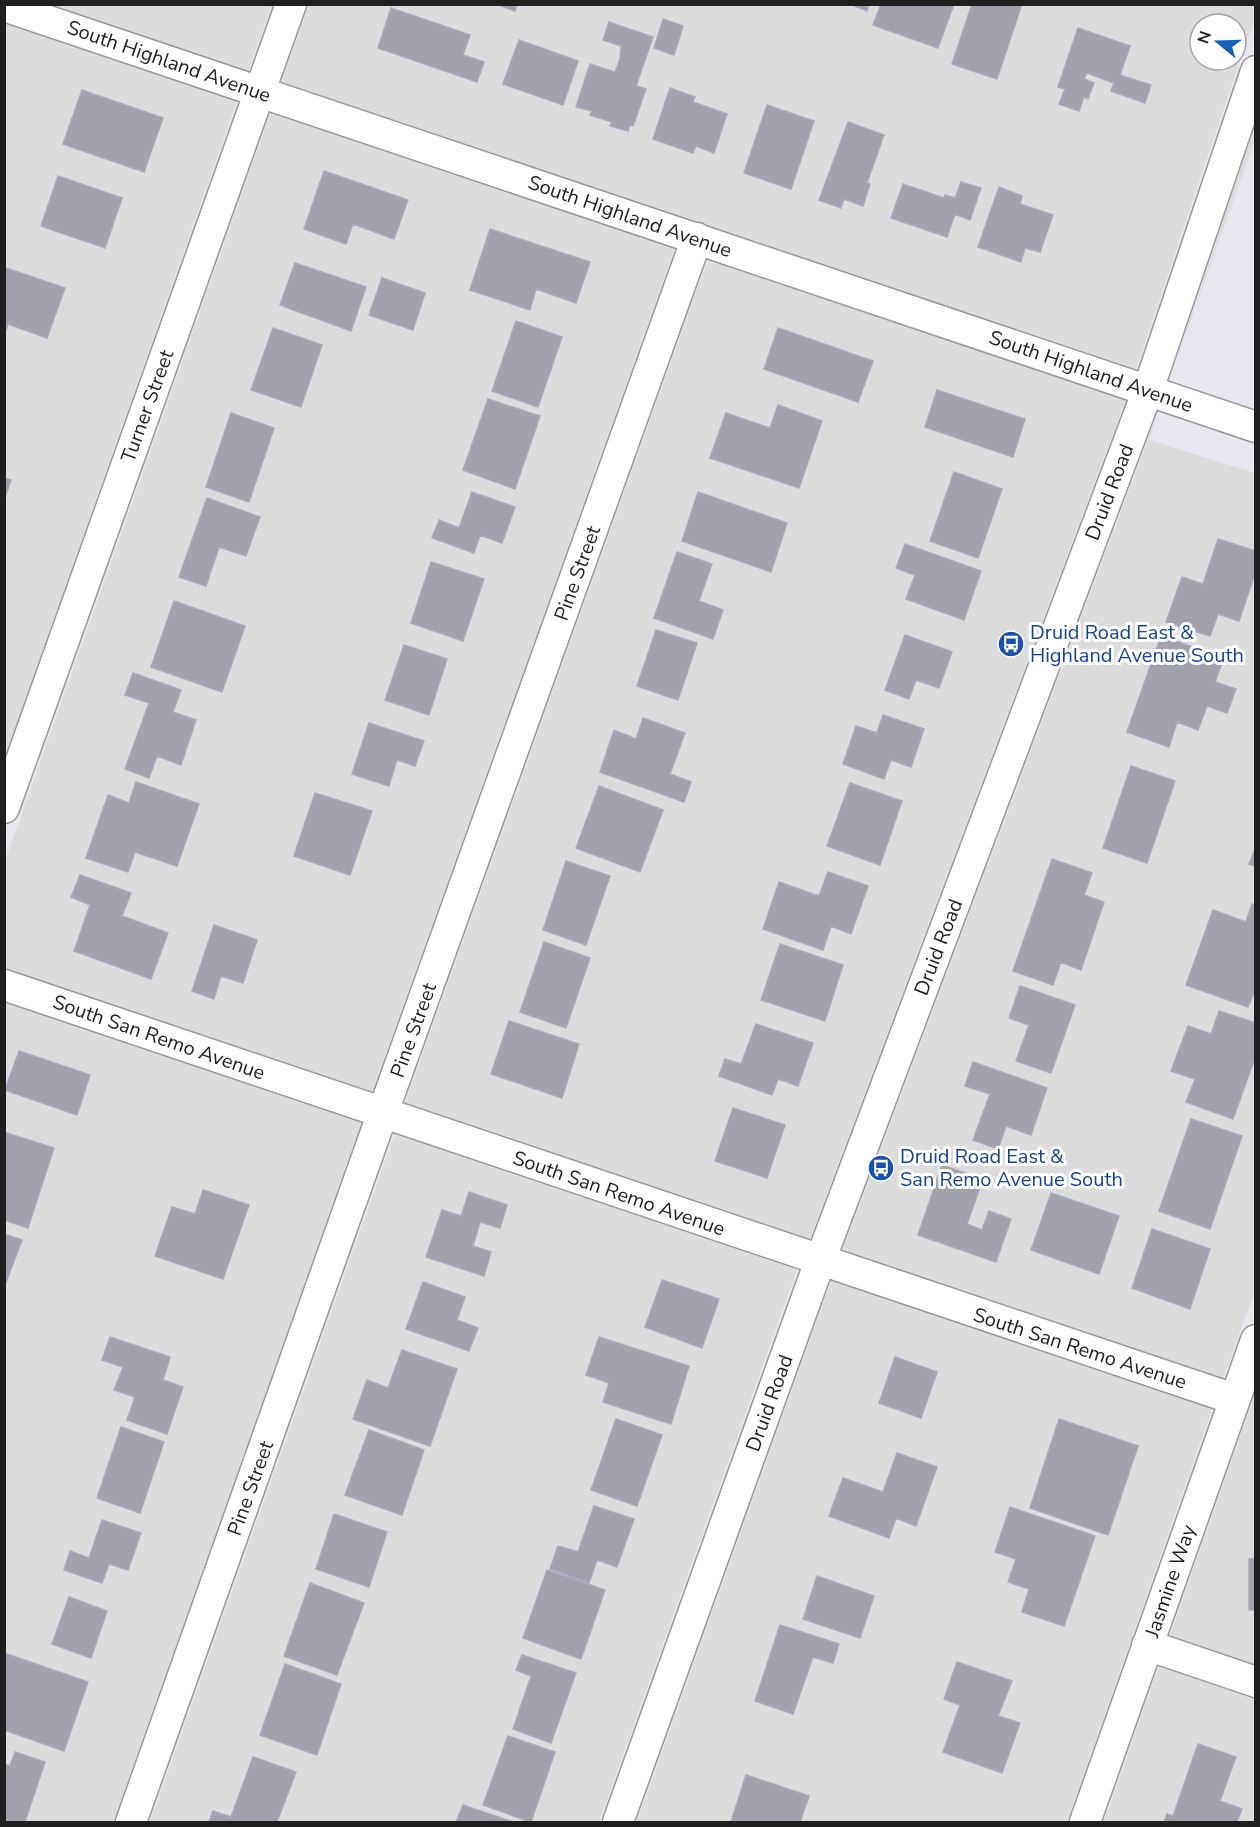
<svg xmlns="http://www.w3.org/2000/svg" width="1260" height="1827" viewBox="0 0 1260 1827" font-family="'Nunito Sans',sans-serif">
	<style>
		.residential { fill: #dcdcdd; fill-rule: evenodd }
		.building { fill: #a2a2ad; stroke: #aaaabf; stroke-width: 1.5 }
		.lines { fill: none; stroke-linecap: round; stroke-linejoin: round }
		.minor-casing { stroke: #999; stroke-width: 33 }
		.minor { stroke: #fff; stroke-width: 30 }
		.labels { text-anchor: middle; stroke-width: 6; stroke-linejoin: round; paint-order: stroke }
		.street-label { font-size: 20px; fill: #1f1f1f; stroke: #fff }
		.transit-label { font-size: 20px; fill: #164399; stroke: #fff; text-anchor: start }
	</style>
	<rect width="100%" height="100%" fill="#e8e6ef"/>
	<path class="residential" d="M 50,5 L 272,5 L 248,71 Z
		M 309,5 L 1255,5 L 1255,16 L 1136,369 L 281,82 ZM 1200,24 L 1236,24 L 1236,60 L 1200,60 Z
		M 5,22 L 237,101 L 5,756 Z
		M 271,112 L 675,248 L 372,1092 L 5,969 L 5,861 Z
		M 1255,127 L 1255,140 L 1171,376 Z
		M 708,259 L 1126,399 L 809,1241 L 405,1103 Z
		M 1157,416 L 1149,440 L 1255,473 L 1256,1287 L 1223,1379 L 842,1252 Z
		M 5,1002 L 362,1121 L 113,1822 L 5,1822 Z
		M 395,1133 L 797,1270 L 599,1822 L 150,1822 Z
		M 831,1281 L 1212,1409 L 1067,1822 L 637,1822 Z
		M 1255,1394 L 1255,1665 L 1170,1636 Z
		M 1159,1665 L 1255,1698 L 1255,1822 L 1104,1822 Z"/>
	<path class="building" d="M 496,4 L 517,4 L 515,11 Z
		M 850,4 L 869,4 L 867,11 Z
		M 881,4 L 954,4 L 938,48 L 873,25 Z
		M 972,4 L 1022,4 L 997,79 L 952,64 Z
		M 391,8 L 470,35 L 463,55 L 484,62 L 477,82 L 378,48 Z
		M 663,19 L 683,26 L 674,55 L 654,48 Z
		M 609,22 L 653,37 L 636,86 L 646,89 L 633,126 L 630,125 L 628,131 L 610,126 L 612,122 L 590,115 L 592,111 L 576,107 L 590,64 L 615,72 L 620,59 L 621,46 L 603,40 Z
		M 1078,28 L 1130,46 L 1120,75 L 1151,85 L 1145,103 L 1111,91 L 1114,83 L 1087,73 L 1084,79 L 1094,83 L 1088,99 L 1084,97 L 1079,111 L 1059,104 L 1065,89 L 1058,87 Z
		M 519,40 L 578,61 L 563,105 L 503,84 Z
		M 670,88 L 695,97 L 693,102 L 727,114 L 714,153 L 696,146 L 693,153 L 653,139 Z
		M 82,90 L 163,118 L 144,172 L 63,144 Z
		M 767,105 L 814,121 L 791,189 L 744,173 Z
		M 848,122 L 884,135 L 867,183 L 870,184 L 863,206 L 844,199 L 841,208 L 819,200 Z
		M 324,171 L 408,200 L 394,239 L 353,224 L 346,244 L 304,229 Z
		M 58,176 L 122,198 L 105,248 L 41,226 Z
		M 961,182 L 981,188 L 970,220 L 955,214 L 947,237 L 891,218 L 903,184 L 944,198 L 945,195 L 955,198 Z
		M 999,187 L 1022,196 L 1020,204 L 1053,215 L 1040,252 L 1025,248 L 1021,262 L 978,247 Z
		M 490,229 L 590,262 L 576,303 L 536,289 L 530,310 L 470,290 Z
		M 295,263 L 366,287 L 351,331 L 280,305 Z
		M 6,268 L 65,288 L 47,338 L 8,324 L 4,335 L 4,273 Z
		M 382,278 L 425,293 L 413,330 L 369,315 Z
		M 516,321 L 562,337 L 538,407 L 492,391 Z
		M 273,328 L 322,345 L 301,407 L 251,390 Z
		M 778,328 L 873,361 L 858,402 L 764,369 Z
		M 937,390 L 1025,419 L 1013,457 L 925,427 Z
		M 488,399 L 540,416 L 515,489 L 463,470 Z
		M 778,405 L 822,421 L 799,488 L 710,458 L 726,413 L 770,428 Z
		M 231,413 L 274,428 L 249,502 L 206,487 Z
		M 954,472 L 1002,489 L 978,558 L 930,541 Z
		M 4,478 L 11,480 L 4,501 Z
		M 472,492 L 515,507 L 502,543 L 480,535 L 474,553 L 432,538 L 439,520 L 459,528 Z
		M 698,492 L 787,523 L 771,572 L 682,541 Z
		M 207,498 L 260,517 L 246,556 L 219,547 L 206,586 L 179,577 Z
		M 1218,539 L 1256,551 L 1256,571 L 1239,621 L 1218,614 L 1210,636 L 1166,622 L 1182,577 L 1203,584 Z
		M 905,544 L 981,571 L 964,620 L 906,599 L 915,575 L 896,568 Z
		M 677,552 L 712,564 L 699,601 L 723,610 L 713,639 L 654,618 Z
		M 431,562 L 484,579 L 463,641 L 411,623 Z
		M 174,601 L 245,626 L 222,692 L 151,667 Z
		M 656,630 L 697,643 L 678,700 L 637,686 Z
		M 905,635 L 952,652 L 939,688 L 916,680 L 909,699 L 885,690 Z
		M 1161,636 L 1224,658 L 1215,682 L 1236,689 L 1227,713 L 1207,706 L 1198,730 L 1177,722 L 1169,747 L 1127,732 Z
		M 404,645 L 447,659 L 429,715 L 385,700 Z
		M 133,673 L 181,690 L 173,712 L 196,720 L 181,765 L 157,756 L 149,778 L 125,769 L 149,703 L 125,695 Z
		M 883,715 L 924,729 L 911,767 L 891,760 L 884,779 L 843,764 L 856,726 L 877,733 Z
		M 643,718 L 685,733 L 670,774 L 691,782 L 684,802 L 600,772 L 614,730 L 636,739 Z
		M 369,723 L 424,741 L 415,766 L 397,760 L 389,786 L 352,774 Z
		M 1131,766 L 1175,781 L 1147,863 L 1103,848 Z
		M 136,782 L 199,804 L 177,866 L 135,852 L 128,872 L 86,858 L 108,795 L 129,803 Z
		M 850,783 L 902,801 L 880,865 L 827,846 Z
		M 599,786 L 663,810 L 640,872 L 576,848 Z
		M 315,793 L 372,811 L 350,875 L 294,856 Z
		M 1256,847 L 1256,866 L 1249,864 Z
		M 1052,859 L 1092,873 L 1084,895 L 1104,902 L 1081,970 L 1061,962 L 1053,985 L 1013,971 Z
		M 566,861 L 610,876 L 586,945 L 543,930 Z
		M 828,872 L 868,886 L 851,934 L 831,926 L 823,950 L 763,929 L 779,882 L 819,896 Z
		M 80,875 L 131,893 L 122,916 L 168,933 L 151,979 L 74,951 L 90,905 L 71,897 Z
		M 1252,904 L 1256,905 L 1256,988 L 1248,1007 L 1186,985 L 1213,910 L 1246,922 Z
		M 214,925 L 257,940 L 243,983 L 221,976 L 214,999 L 192,991 Z
		M 544,942 L 590,958 L 566,1028 L 520,1012 Z
		M 780,944 L 843,965 L 825,1021 L 761,1000 Z
		M 1020,986 L 1075,1005 L 1051,1073 L 1016,1061 L 1029,1025 L 1009,1018 Z
		M 1219,1011 L 1256,1023 L 1256,1055 L 1233,1119 L 1186,1102 L 1195,1079 L 1171,1071 L 1188,1026 L 1211,1034 Z
		M 509,1021 L 579,1044 L 562,1098 L 491,1074 Z
		M 756,1024 L 813,1043 L 798,1086 L 778,1079 L 772,1095 L 719,1076 L 725,1059 L 741,1064 Z
		M 19,1051 L 90,1075 L 77,1115 L 5,1090 Z
		M 973,1062 L 1047,1088 L 1031,1135 L 1006,1126 L 998,1149 L 973,1140 L 990,1094 L 965,1086 Z
		M 733,1108 L 785,1125 L 767,1178 L 715,1161 Z
		M 1191,1119 L 1242,1136 L 1210,1229 L 1159,1211 Z
		M 4,1132 L 54,1148 L 28,1228 L 4,1220 Z
		M 942,1165 L 983,1179 L 967,1224 L 982,1230 L 989,1211 L 1011,1219 L 996,1262 L 918,1235 Z
		M 203,1190 L 249,1205 L 223,1279 L 155,1256 L 172,1207 L 195,1214 Z
		M 469,1192 L 507,1205 L 500,1228 L 480,1222 L 473,1246 L 491,1252 L 484,1276 L 426,1257 L 442,1210 L 461,1216 Z
		M 1051,1193 L 1119,1216 L 1099,1274 L 1031,1250 Z
		M 1152,1229 L 1210,1249 L 1190,1309 L 1132,1288 Z
		M 4,1234 L 22,1240 L 4,1288 Z
		M 662,1280 L 719,1299 L 702,1348 L 645,1327 Z
		M 423,1282 L 465,1297 L 457,1320 L 478,1328 L 469,1351 L 406,1329 Z
		M 110,1337 L 170,1357 L 163,1380 L 183,1387 L 167,1434 L 127,1420 L 135,1397 L 114,1390 L 123,1367 L 102,1360 Z
		M 599,1337 L 689,1366 L 671,1424 L 603,1402 L 609,1383 L 586,1375 Z
		M 402,1350 L 457,1369 L 430,1446 L 353,1419 L 367,1380 L 388,1388 Z
		M 895,1357 L 937,1372 L 921,1418 L 879,1403 Z
		M 616,1419 L 662,1435 L 637,1506 L 591,1490 Z
		M 1059,1419 L 1138,1446 L 1108,1535 L 1030,1508 Z
		M 121,1427 L 164,1442 L 140,1513 L 97,1498 Z
		M 369,1430 L 424,1450 L 402,1515 L 345,1495 Z
		M 897,1453 L 937,1467 L 916,1526 L 896,1518 L 889,1538 L 829,1516 L 843,1478 L 883,1492 Z
		M 594,1506 L 634,1519 L 617,1567 L 597,1560 L 589,1583 L 550,1569 L 558,1546 L 578,1552 Z
		M 1010,1507 L 1095,1536 L 1064,1626 L 1022,1612 L 1029,1589 L 1008,1582 L 1016,1559 L 995,1552 Z
		M 334,1514 L 387,1532 L 369,1587 L 316,1569 Z
		M 102,1520 L 141,1533 L 128,1570 L 109,1564 L 102,1583 L 64,1570 L 70,1551 L 89,1558 Z
		M 1249,1559 L 1256,1559 L 1256,1610 L 1249,1610 Z
		M 547,1570 L 605,1590 L 581,1659 L 523,1638 Z
		M 817,1576 L 874,1596 L 860,1638 L 803,1619 Z
		M 310,1583 L 364,1603 L 337,1675 L 284,1656 Z
		M 69,1597 L 107,1611 L 91,1658 L 52,1644 Z
		M 780,1625 L 839,1644 L 833,1663 L 813,1657 L 793,1714 L 755,1701 Z
		M 4,1653 L 88,1682 L 64,1751 L 4,1730 Z
		M 522,1655 L 576,1673 L 551,1743 L 513,1729 L 531,1676 L 516,1670 Z
		M 957,1662 L 1012,1681 L 998,1716 L 1020,1723 L 1002,1773 L 943,1752 L 960,1705 L 944,1699 Z
		M 285,1664 L 341,1684 L 317,1755 L 260,1735 Z
		M 508,1736 L 555,1752 L 531,1822 L 483,1805 Z
		M 1198,1744 L 1236,1757 L 1220,1801 L 1242,1809 L 1237,1822 L 1164,1822 L 1167,1814 L 1173,1816 Z
		M 15,1752 L 45,1762 L 25,1822 L 4,1822 L 4,1764 L 10,1766 Z
		M 253,1757 L 296,1772 L 277,1822 L 209,1822 L 213,1811 L 231,1817 Z
		M 746,1775 L 809,1796 L 800,1822 L 731,1822 Z
		M 463,1805 L 513,1822 L 456,1822 Z"/>
	<g class="lines">
		<defs>
			<path id="minor" d="M 4,6 L 1256,427
				M 4,808 L 291,4
				M 4,985 L 1234,1399
				M 1147,1645 L 1256,1682
				M 131,1822 L 383,1112 L 697,238
				M 618,1822 L 820,1261 L 1148,390 L 1256,71
				M 1085,1822 L 1256,1340"/>
		</defs>
		<use href="#minor" class="minor-casing"/>
		<use href="#minor" class="minor"/>
	</g>
	<defs>
		<symbol id="bus-disc" viewBox="-11 -11 22 22"><circle r="9.5" fill="#1a4fb4" stroke="#fff"/><path d="M-5-6H5V4H4V6H2V4H-2V6H-4V4H-5ZM-3.5-4V0h7V-4ZM-3.5 1.2v1.5H-2V1.2ZM2 1.2v1.5H3.5V1.2Z" fill="#fff"/></symbol>
	</defs>
	<g fill-rule="evenodd">
		<use href="#bus-disc" x="996" y="629" width="30" height="30"/>
		<use href="#bus-disc" x="866" y="1153" width="30" height="30"/>
	</g>
	<g class="labels">
		<g class="street-label">
			<text transform="translate(169 61) rotate(19)" y="7">South Highland Avenue</text>
			<text transform="translate(630 216) rotate(19)" y="7">South Highland Avenue</text>
			<text transform="translate(1091 371) rotate(19)" y="7">South Highland Avenue</text>
			<text transform="translate(147 406) rotate(-70)" y="7">Turner Street</text>
			<text transform="translate(1109 492) rotate(-69)" y="7">Druid Road</text>
			<text transform="translate(577 573) rotate(-70)" y="7">Pine Street</text>
			<text transform="translate(938 947) rotate(-69)" y="7">Druid Road</text>
			<text transform="translate(413 1030) rotate(-70)" y="7">Pine Street</text>
			<text transform="translate(159 1037) rotate(19)" y="7">South San Remo Avenue</text>
			<text transform="translate(619 1193) rotate(19)" y="7">South San Remo Avenue</text>
			<text transform="translate(1080 1348) rotate(18)" y="7">South San Remo Avenue</text>
			<text transform="translate(769 1403) rotate(-70)" y="7">Druid Road</text>
			<text transform="translate(250 1488) rotate(-70)" y="7">Pine Street</text>
			<text transform="translate(1170 1581) rotate(-71)" y="7">Jasmine Way</text>
		</g>
		<g class="transit-label">
			<text x="1030" y="639">Druid Road East &amp;<tspan x="1030" dy="23">Highland Avenue South</tspan></text>
			<text x="900" y="1163">Druid Road East &amp;<tspan x="900" dy="23">San Remo Avenue South</tspan></text>
		</g>
	</g>
	<rect width="1260" height="1827" fill="none" stroke="#1f1f1f" stroke-width="12"/>
	<g transform="translate(1218 42) rotate(289)"><circle r="28" fill="#ffffff" stroke="#a5a5a5" stroke-width="1.5"/>
	<path d="M0-4.5L10 22L0 15L-10 22Z" fill="#1462ba"/>
	<text y="-9" font-size="16" font-weight="bold" text-anchor="middle" fill="#1f1f1f">N</text>
	</g>
</svg>
